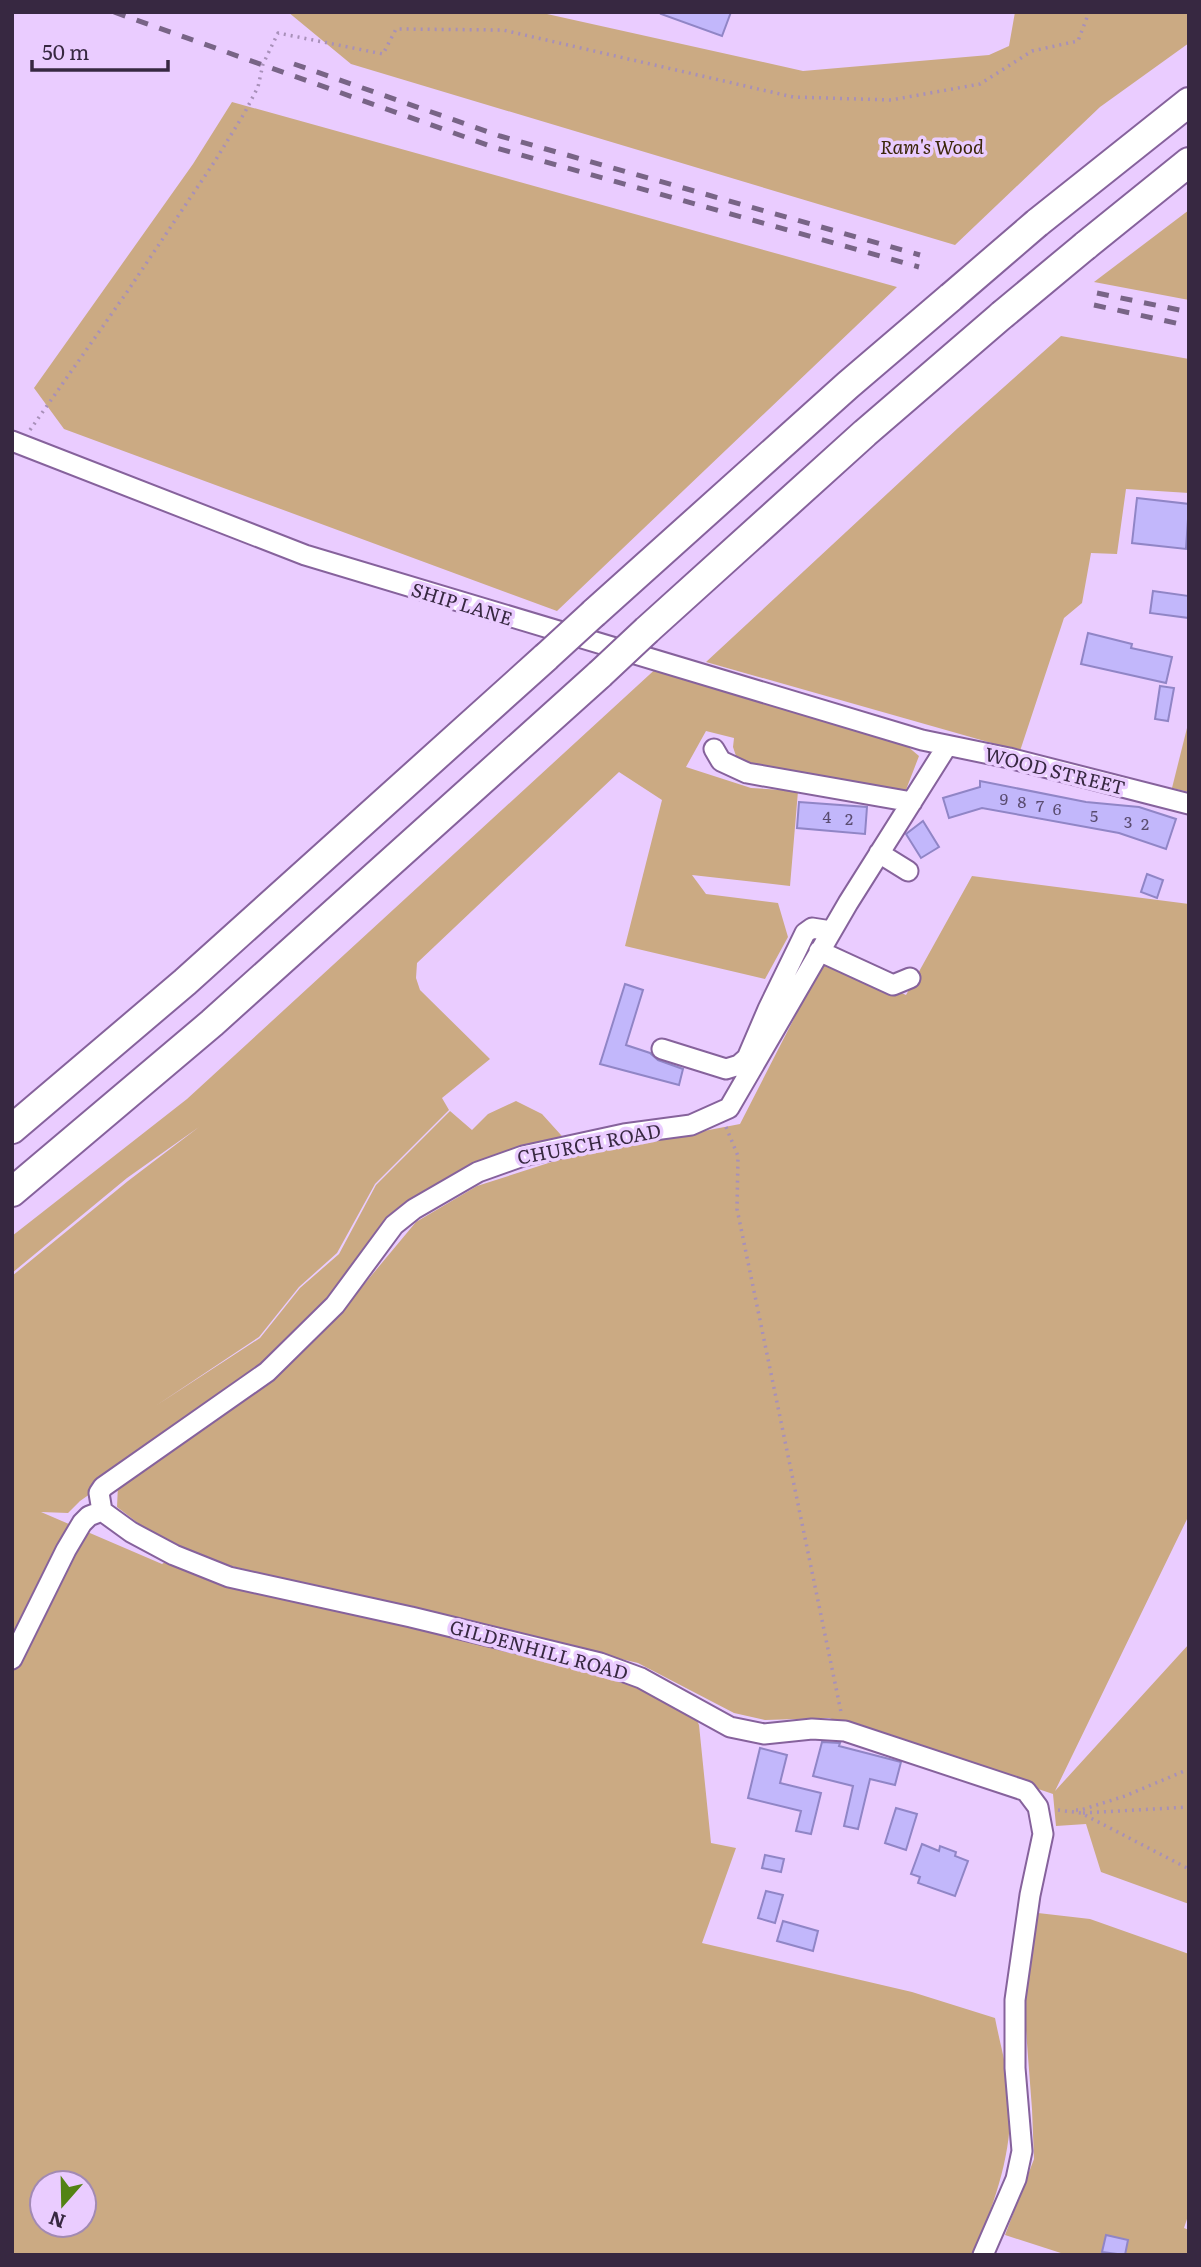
<svg xmlns="http://www.w3.org/2000/svg" width="1201" height="2267" viewBox="0 0 1201 2267" font-family="Literata,serif">
	<style>
		.green { fill: #cbaa83; fill-rule: evenodd }
		.building { fill: #c2b7fb; stroke: #9085c6; stroke-width: 2 }
		.lines { fill: none; stroke-linecap: round; stroke-linejoin: round }
		.minor-casing { stroke: #86629c; stroke-width: 23 }
		.highway-casing { stroke: #86629c; stroke-width: 32 }
		.path { stroke: #a890b9; stroke-width: 3.5; stroke-dasharray: 2 5; stroke-linecap: butt }
		.minor { stroke: #fff; stroke-width: 19 }
		.highway { stroke: #fff; stroke-width: 28 }
		.rail { stroke: #786486; stroke-width: 5; stroke-dasharray: 12 12; stroke-linecap: butt }
		.highway-bridge-casing { stroke: #86629c; stroke-width: 32; stroke-linecap: butt }
		.highway-bridge { stroke: #fff; stroke-width: 28 }
		.labels { text-anchor: middle; stroke-width: 7; stroke-linejoin: round; paint-order: stroke }
		.number-label { font-size: 16px; fill: #5a4c70 }
		.park-label { font-size: 19px; font-style: italic; fill: #3b2609; stroke: #eaccff }
		.street-label { font-size: 19px; fill: #372841; stroke: #eaccff }
	</style>
	<rect width="100%" height="100%" fill="#eaccff"/>
	<path class="green" d="M 288,12 L 538,12 L 803,71 L 989,55 L 1009,46 L 1015,12 L 1189,12 L 1189,43 L 1100,107 L 955,245 L 351,64 Z
		M 232,102 L 897,287 L 557,611 L 64,429 L 34,388 L 193,164 Z
		M 1189,210 L 1189,300 L 1094,282 Z
		M 1061,336 L 1189,359 L 1189,493 L 1126,489 L 1117,554 L 1091,553 L 1082,603 L 1064,618 L 1020,751 L 706,662 L 958,428 Z
		M 661,664 L 906,745 L 919,756 L 904,795 L 738,762 L 733,747 L 734,738 L 706,731 L 686,767 L 751,788 L 798,791 L 790,886 L 692,875 L 706,894 L 778,903 L 788,937 L 765,979 L 625,946 L 662,800 L 619,772 L 417,963 L 416,978 L 420,990 L 490,1059 L 442,1098 L 449,1110 L 375,1184 L 337,1253 L 299,1287 L 259,1337 L 157,1405 L 260,1338 L 300,1288 L 339,1254 L 376,1185 L 450,1111 L 472,1130 L 488,1114 L 516,1101 L 542,1114 L 570,1145 L 413,1208 L 266,1371 L 80,1501 L 68,1513 L 41,1512 L 162,1564 L 173,1557 L 600,1665 L 692,1709 L 699,1725 L 711,1843 L 736,1848 L 702,1943 L 912,1992 L 995,2018 C 1000,2044 1008,2071 1010,2098 C 1013,2154 994,2204 973,2255 L 12,2255 L 12,1276 L 128,1181 L 199,1127 L 127,1178 L 12,1273 L 12,1236 L 187,1099 ZM 42,2183 L 84,2183 L 84,2225 L 42,2225 Z
		M 1189,720 L 1189,792 L 1172,788 Z
		M 972,876 L 1189,904 L 1189,1515 L 1055,1791 L 1189,1644 L 1189,1904 L 1101,1872 L 1086,1824 L 1056,1826 L 1053,1794 L 829,1718 L 765,1720 L 734,1713 L 638,1663 L 231,1566 L 160,1540 L 117,1507 L 118,1485 L 245,1400 L 336,1318 L 416,1222 L 477,1186 L 564,1158 L 740,1124 L 825,958 L 906,995 Z
		M 1038,1913 L 1090,1919 L 1189,1954 L 1189,2213 L 1184,2228 L 1189,2230 L 1189,2255 L 1125,2255 L 1128,2240 L 1106,2235 L 1102,2252 L 1115,2255 L 1067,2255 L 1005,2235 L 1034,2159 L 1032,2109 L 1024,2004 Z"/>
	<path class="building" d="M 662,12 L 731,12 L 722,36 L 661,14 Z
		M 1137,498 L 1189,504 L 1186,549 L 1132,543 Z
		M 1153,591 L 1189,596 L 1189,618 L 1150,613 Z
		M 1088,633 L 1132,644 L 1131,648 L 1172,657 L 1166,683 L 1081,664 Z
		M 1160,686 L 1174,688 L 1168,721 L 1155,719 Z
		M 980,781 L 1086,802 L 1139,807 L 1176,819 L 1166,849 L 1119,833 L 982,808 L 949,818 L 943,798 L 980,787 Z
		M 799,802 L 867,807 L 865,834 L 797,828 Z
		M 923,821 L 939,847 L 921,858 L 906,834 Z
		M 1147,874 L 1163,880 L 1157,898 L 1141,892 Z
		M 625,984 L 643,990 L 626,1045 L 650,1053 L 658,1060 L 683,1069 L 679,1085 L 600,1064 Z
		M 822,1742 L 840,1743 L 839,1746 L 901,1762 L 895,1785 L 870,1779 L 858,1829 L 844,1826 L 853,1786 L 813,1776 Z
		M 760,1748 L 787,1755 L 780,1783 L 821,1793 L 811,1834 L 796,1831 L 801,1811 L 748,1798 Z
		M 896,1808 L 917,1814 L 906,1850 L 885,1843 Z
		M 922,1844 L 939,1851 L 940,1846 L 956,1852 L 955,1856 L 968,1861 L 955,1896 L 918,1883 L 920,1877 L 911,1874 Z
		M 765,1855 L 784,1859 L 781,1872 L 762,1868 Z
		M 766,1891 L 783,1895 L 775,1923 L 758,1918 Z
		M 783,1921 L 818,1931 L 813,1951 L 777,1941 Z
		M 1106,2235 L 1128,2240 L 1125,2255 L 1102,2252 Z"/>
	<g class="lines">
		<defs>
			<path id="minor" d="M 12,441 L 305,555 L 922,740 L 1009,758 L 1189,804
				M 947,746 L 848,903 L 729,1108 L 691,1125 L 624,1134 L 523,1156 L 478,1172 L 414,1209 L 394,1225 L 335,1305 L 267,1372 L 103,1487 L 99,1493 L 102,1511 L 131,1532 L 174,1555 L 229,1577 L 411,1617 L 600,1663 L 641,1678 L 730,1727 L 764,1734 L 812,1729 L 845,1731 L 1026,1791 L 1038,1807 L 1043,1834 L 1030,1895 L 1015,2000 L 1015,2068 L 1022,2151 L 1016,2179 L 983,2255
				M 714,749 L 721,761 L 747,773 L 912,802
				M 879,853 L 908,871
				M 819,951 L 893,985 L 910,978
				M 662,1049 L 726,1069 L 739,1065 L 747,1058 L 768,1009 L 805,933 L 812,928 L 831,931
				M 12,1659 L 66,1550 L 82,1523 L 89,1516 L 102,1511"/>
			<path id="highway" d="M 1037,223 L 1189,102
				M 1085,246 L 1189,162
				M 594,613 L 848,385 L 951,297
				M 647,630 L 865,433 L 1002,315
				M 12,1129 L 185,982 L 546,657
				M 12,1192 L 212,1023 L 600,674"/>
		</defs>
		<use href="#minor" class="minor-casing"/>
		<use href="#highway" class="highway-casing"/>
		<path class="path" d="M 30,430 L 127,292 L 215,161 L 245,112 L 258,87 L 263,64 L 278,33 L 383,54 L 396,29 L 503,30 L 793,97 L 891,100 L 980,84 L 1032,51 L 1078,41 L 1089,12
			M 726,1127 L 738,1156 L 737,1209 L 841,1712
			M 1058,1810 L 1081,1813 L 1189,1869
			M 1076,1810 L 1081,1810 L 1125,1796 L 1189,1769
			M 1083,1813 L 1189,1807"/>
		<use href="#minor" class="minor"/>
		<use href="#highway" class="highway"/>
		<path class="rail" d="M 114,12 L 496,148 L 919,267
			M 294,64 L 500,136 L 920,255
			M 1097,293 L 1189,312
			M 1094,305 L 1189,326"/>
		<defs>
			<path id="highway-bridge" d="M 951,297 L 1037,223
				M 1002,315 L 1085,246
				M 546,657 L 594,613
				M 600,674 L 647,630"/>
		</defs>
		<use href="#highway-bridge" class="highway-bridge-casing"/>
		<use href="#highway-bridge" class="highway-bridge"/>
	</g>
	<g class="labels">
		<g class="number-label">
			<text x="1004" y="805">9</text>
			<text x="1022" y="808">8</text>
			<text x="1040" y="812">7</text>
			<text x="1057" y="815">6</text>
			<text x="1094" y="822">5</text>
			<text x="827" y="823">4</text>
			<text x="849" y="825">2</text>
			<text x="1128" y="828">3</text>
			<text x="1145" y="830">2</text>
		</g>
		<g class="park-label">
			<text x="932" y="154">Ram's Wood</text>
		</g>
		<g class="street-label">
			<text transform="translate(462 604) rotate(17)" y="7">SHIP LANE</text>
			<text transform="translate(1055 771) rotate(14)" y="7">WOOD STREET</text>
			<text transform="translate(589 1144) rotate(-11)" y="7">CHURCH ROAD</text>
			<text transform="translate(539 1650) rotate(15)" y="7">GILDENHILL ROAD</text>
		</g>
	</g>
	<rect width="1201" height="2267" fill="none" stroke="#372841" stroke-width="28"/>
	<g transform="translate(63 2204) rotate(200)"><circle r="33" fill="#eaccff" stroke="#a28ab3" stroke-width="2"/>
	<path d="M0-5L12 26L0 18L-12 26Z" fill="#538314"/>
	<text y="-10" font-size="19" font-weight="bold" text-anchor="middle" fill="#372841">N</text>
	</g>
	<path d="M32 60v10h136v-10" fill="none" stroke="#372841" stroke-width="3.5"/>
	<text x="42" y="60" font-size="21" fill="#372841" stroke="#eaccff" stroke-width="5" paint-order="stroke">50 m</text>
</svg>
